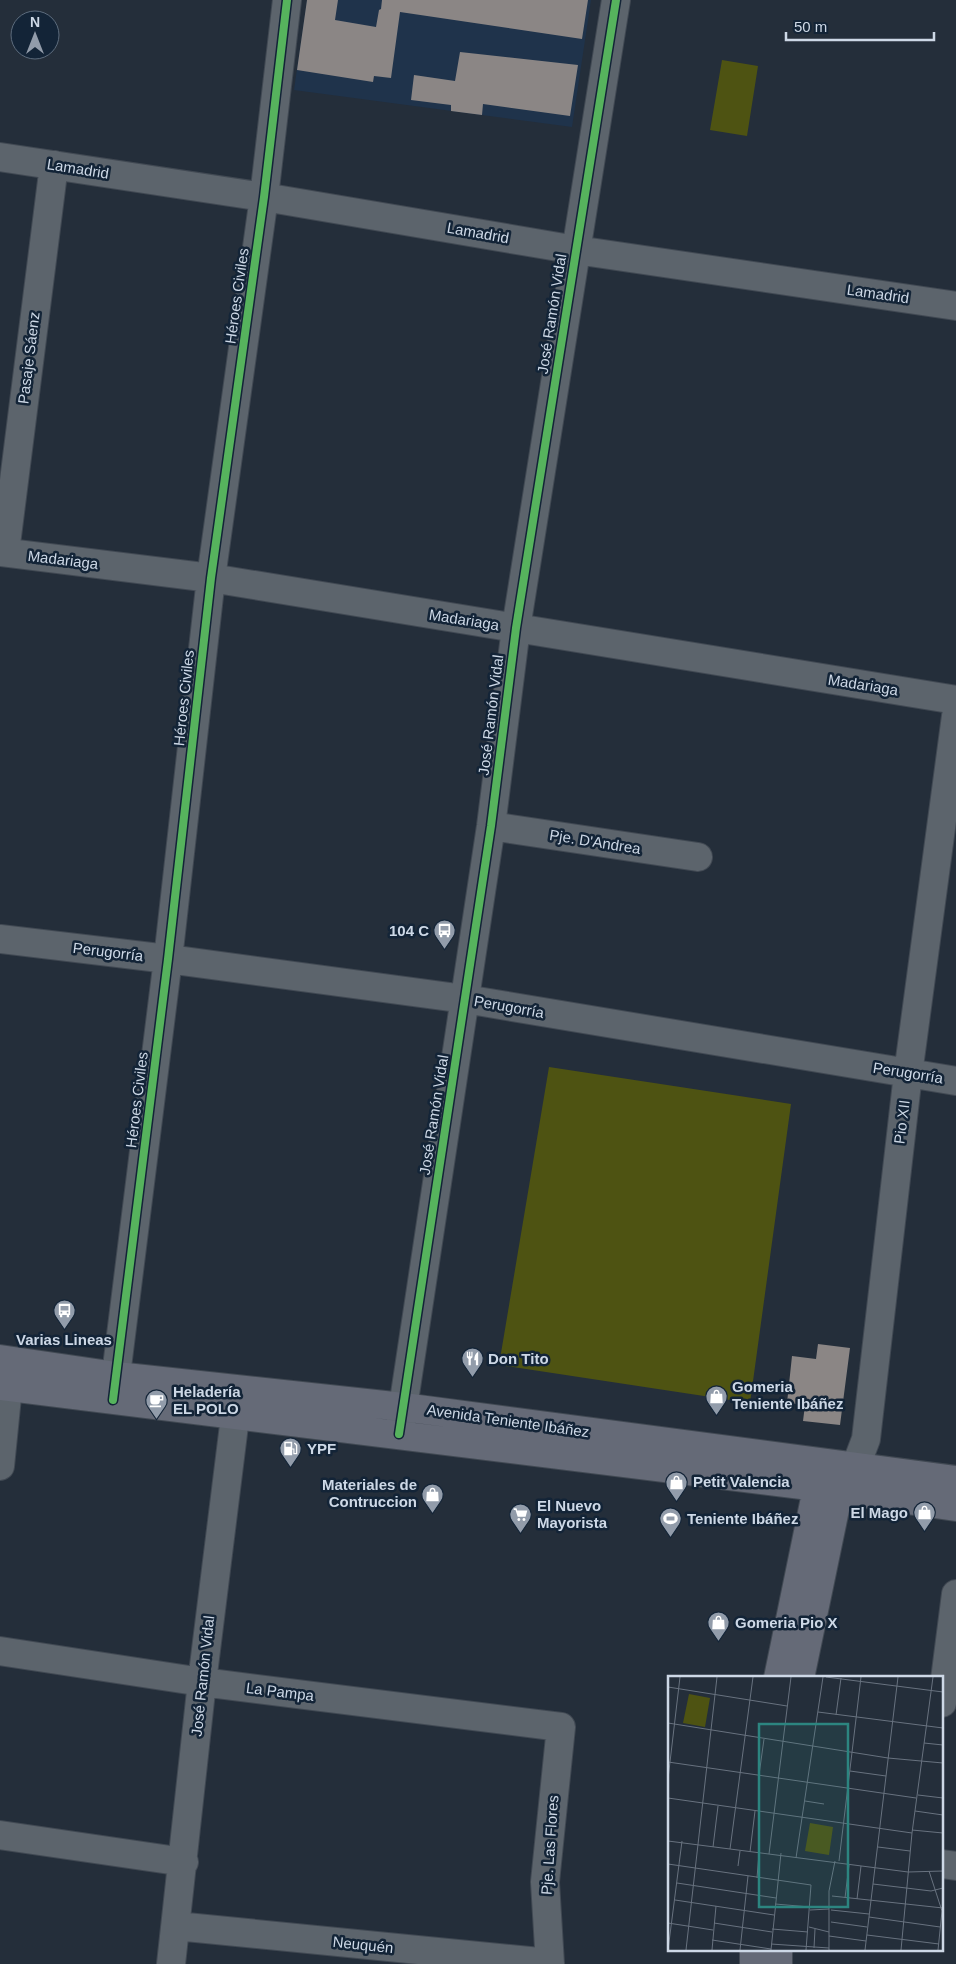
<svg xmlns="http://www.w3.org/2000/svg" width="956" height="1964" viewBox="0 0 956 1964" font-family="Arial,sans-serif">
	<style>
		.built { fill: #1f334b }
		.grass { fill: #4e5312 }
		.building { fill: #8b8685 }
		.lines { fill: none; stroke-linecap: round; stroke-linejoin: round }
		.minor-casing { stroke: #414953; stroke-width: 30 }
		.major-casing { stroke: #414953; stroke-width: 30 }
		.minor { stroke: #5c646c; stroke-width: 28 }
		.major { stroke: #656a77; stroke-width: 28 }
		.cycleway-casing { stroke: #132437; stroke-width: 11 }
		.cycleway { stroke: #56b35d; stroke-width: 8 }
		.labels { text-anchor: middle; stroke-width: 5; stroke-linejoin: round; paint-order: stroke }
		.street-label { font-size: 15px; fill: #cdd8e6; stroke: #132437 }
		.poi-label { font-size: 15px; font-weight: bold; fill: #cdd8e6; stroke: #132437; text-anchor: start }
		.inset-road { fill: none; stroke: #68727f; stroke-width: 1 }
		.view { fill: #2c8580; fill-opacity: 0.15; stroke: #2c8580; stroke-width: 2.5 }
		.inset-edge { fill: none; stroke: #cdd8e6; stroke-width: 2.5 }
	</style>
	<rect width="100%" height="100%" fill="#242e3a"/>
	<path class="built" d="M 307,0 L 591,0 L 572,127 L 294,90 Z"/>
	<path class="grass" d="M 722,60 L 758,66 L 747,136 L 710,130 Z
		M 549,1067 L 791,1104 L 750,1403 L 499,1365 Z"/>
	<path class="building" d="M 307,0 L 338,0 L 335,20 L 376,27 L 379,10 L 381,9 L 382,0 L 588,0 L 582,39 L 400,12 L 391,78 L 374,76 L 373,82 L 297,70 Z
		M 460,52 L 578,65 L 570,116 L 483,104 L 482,115 L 451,111 L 451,105 L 411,100 L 414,75 L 455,81 Z
		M 818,1344 L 850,1348 L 840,1425 L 803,1421 L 805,1405 L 787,1403 L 792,1356 L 816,1359 Z"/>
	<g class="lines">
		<defs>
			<path id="minor" d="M 0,157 L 264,197 L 576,250 L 956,306
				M 0,552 L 211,578 L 956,700
				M 5,552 L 54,165
				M 491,826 L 698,857
				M 0,939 L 168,959 L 465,999 L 956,1081
				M 113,1399 L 168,959 L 211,578 L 264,197 L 287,0
				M 399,1434 L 491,826 L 516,628 L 616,0
				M 0,1466 L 8,1387
				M 855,1468 L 866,1439 L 908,1074 L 956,716
				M 0,1651 L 202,1682 L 561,1727 L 545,1882 L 550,1964
				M 942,1703 L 956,1594
				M 0,1835 L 184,1862
				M 942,1864 L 956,1866
				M 176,1926 L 550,1963
				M 171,1964 L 202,1682 L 238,1393"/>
			<path id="major" d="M 0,1359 L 116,1376 L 403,1407 L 956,1480
				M 0,1386 L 818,1487 L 956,1507
				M 778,1678 L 821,1469
				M 800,1678 L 839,1490 L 850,1475
				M 754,1964 L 754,1950
				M 778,1964 L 778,1950"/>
		</defs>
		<use href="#minor" class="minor-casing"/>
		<use href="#major" class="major-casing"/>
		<use href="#minor" class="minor"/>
		<use href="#major" class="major"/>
		<defs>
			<path id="cycleway" d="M 113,1400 L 168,959 L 211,578 L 264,197 L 287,0
				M 399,1434 L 491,826 L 516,628 L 616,0"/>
		</defs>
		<use href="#cycleway" class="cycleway-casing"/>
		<use href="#cycleway" class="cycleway"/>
	</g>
	<defs>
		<symbol id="bus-pin" viewBox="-11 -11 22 30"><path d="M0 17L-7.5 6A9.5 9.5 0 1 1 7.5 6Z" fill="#929caa" stroke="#132437"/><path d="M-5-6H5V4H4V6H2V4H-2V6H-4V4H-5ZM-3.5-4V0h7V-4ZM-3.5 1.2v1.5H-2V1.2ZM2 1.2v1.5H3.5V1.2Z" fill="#fff"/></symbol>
		<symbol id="restaurant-pin" viewBox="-11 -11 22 30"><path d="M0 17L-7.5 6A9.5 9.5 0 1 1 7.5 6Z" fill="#929caa" stroke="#132437"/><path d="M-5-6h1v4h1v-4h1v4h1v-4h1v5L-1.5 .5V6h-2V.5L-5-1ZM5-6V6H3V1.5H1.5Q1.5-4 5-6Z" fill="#fff"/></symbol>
		<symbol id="shop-pin" viewBox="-11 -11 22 30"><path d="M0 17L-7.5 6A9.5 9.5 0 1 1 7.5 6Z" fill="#929caa" stroke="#132437"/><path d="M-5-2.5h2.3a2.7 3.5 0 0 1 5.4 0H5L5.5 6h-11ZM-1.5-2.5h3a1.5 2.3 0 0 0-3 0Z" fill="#fff"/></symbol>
		<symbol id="cafe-pin" viewBox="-11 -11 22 30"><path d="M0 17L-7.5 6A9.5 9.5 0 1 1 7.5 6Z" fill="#929caa" stroke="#132437"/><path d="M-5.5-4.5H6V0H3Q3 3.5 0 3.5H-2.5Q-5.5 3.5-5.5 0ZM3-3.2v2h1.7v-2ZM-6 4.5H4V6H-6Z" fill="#fff"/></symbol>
		<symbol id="fuel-pin" viewBox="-11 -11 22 30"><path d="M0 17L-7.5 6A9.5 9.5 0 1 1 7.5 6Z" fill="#929caa" stroke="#132437"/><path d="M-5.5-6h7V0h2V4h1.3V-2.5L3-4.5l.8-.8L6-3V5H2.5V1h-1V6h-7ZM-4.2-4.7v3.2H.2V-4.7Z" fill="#fff"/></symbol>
		<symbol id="supermarket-pin" viewBox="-11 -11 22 30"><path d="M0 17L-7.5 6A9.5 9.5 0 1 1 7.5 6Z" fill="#929caa" stroke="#132437"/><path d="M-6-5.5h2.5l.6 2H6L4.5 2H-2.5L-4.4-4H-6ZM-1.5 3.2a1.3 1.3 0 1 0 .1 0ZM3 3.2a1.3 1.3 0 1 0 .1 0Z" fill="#fff"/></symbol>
		<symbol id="stadium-pin" viewBox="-11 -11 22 30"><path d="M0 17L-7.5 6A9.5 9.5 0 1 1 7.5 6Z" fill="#929caa" stroke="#132437"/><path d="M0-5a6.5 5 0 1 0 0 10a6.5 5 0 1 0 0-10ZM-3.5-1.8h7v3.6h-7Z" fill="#fff"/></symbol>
	</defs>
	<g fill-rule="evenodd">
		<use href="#bus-pin" x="432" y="918" width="25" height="34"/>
		<use href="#bus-pin" x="52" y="1298" width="25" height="34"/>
		<use href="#restaurant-pin" x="460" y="1346" width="25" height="34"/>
		<use href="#shop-pin" x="704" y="1384" width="25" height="34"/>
		<use href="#cafe-pin" x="144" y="1388" width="25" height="34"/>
		<use href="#fuel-pin" x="278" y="1436" width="25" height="34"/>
		<use href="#shop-pin" x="664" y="1470" width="25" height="34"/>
		<use href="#shop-pin" x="420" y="1482" width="25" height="34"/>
		<use href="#shop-pin" x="912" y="1500" width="25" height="34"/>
		<use href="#supermarket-pin" x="508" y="1502" width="25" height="34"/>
		<use href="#stadium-pin" x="658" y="1506" width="25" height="34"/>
		<use href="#shop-pin" x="706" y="1610" width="25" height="34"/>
	</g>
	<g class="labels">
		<g class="street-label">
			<text transform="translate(78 169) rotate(9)" y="5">Lamadrid</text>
			<text transform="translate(478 233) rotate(10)" y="5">Lamadrid</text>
			<text transform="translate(878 294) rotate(8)" y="5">Lamadrid</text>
			<text transform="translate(237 296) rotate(-82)" y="5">Héroes Civiles</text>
			<text transform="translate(552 314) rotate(-81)" y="5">José Ramón Vidal</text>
			<text transform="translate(29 358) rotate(-83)" y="5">Pasaje Sáenz</text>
			<text transform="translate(63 560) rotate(7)" y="5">Madariaga</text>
			<text transform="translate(464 620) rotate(9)" y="5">Madariaga</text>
			<text transform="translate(863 685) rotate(9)" y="5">Madariaga</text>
			<text transform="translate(184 698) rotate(-84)" y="5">Héroes Civiles</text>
			<text transform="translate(491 715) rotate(-83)" y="5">José Ramón Vidal</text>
			<text transform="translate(595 842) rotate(9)" y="5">Pje. D'Andrea</text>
			<text transform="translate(108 952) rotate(7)" y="5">Perugorría</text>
			<text transform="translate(509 1007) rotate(10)" y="5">Perugorría</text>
			<text transform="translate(908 1073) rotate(9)" y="5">Perugorría</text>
			<text transform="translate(137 1100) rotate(-83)" y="5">Héroes Civiles</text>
			<text transform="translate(434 1115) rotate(-81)" y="5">José Ramón Vidal</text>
			<text transform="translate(902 1122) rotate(-83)" y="5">Pio XII</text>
			<text transform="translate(508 1421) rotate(8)" y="5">Avenida Teniente Ibáñez</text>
			<text transform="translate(203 1676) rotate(-84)" y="5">José Ramón Vidal</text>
			<text transform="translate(280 1692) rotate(7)" y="5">La Pampa</text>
			<text transform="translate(550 1845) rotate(-86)" y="5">Pje. Las Flores</text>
			<text transform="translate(363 1945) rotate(6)" y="5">Neuquén</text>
		</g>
		<g class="poi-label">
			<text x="429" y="936" text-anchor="end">104 C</text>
			<text x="64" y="1345" text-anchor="middle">Varias Lineas</text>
			<text x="488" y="1364">Don Tito</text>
			<text x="732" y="1392">Gomeria<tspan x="732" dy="17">Teniente Ibáñez</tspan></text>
			<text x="173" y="1397">Heladería<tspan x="173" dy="17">EL POLO</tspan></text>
			<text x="307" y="1454">YPF</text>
			<text x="693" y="1487">Petit Valencia</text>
			<text x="417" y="1490" text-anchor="end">Materiales de<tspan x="417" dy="17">Contruccion</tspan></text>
			<text x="537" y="1511">El Nuevo<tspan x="537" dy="17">Mayorista</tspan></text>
			<text x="908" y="1518" text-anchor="end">El Mago</text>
			<text x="687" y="1524">Teniente Ibáñez</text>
			<text x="735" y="1628">Gomeria Pio X</text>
		</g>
	</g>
	<g transform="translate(668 1676)">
		<rect width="275" height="275" fill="#242e3a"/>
		<path d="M 21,18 L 42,22 L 37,51 L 15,47 ZM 142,147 L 165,151 L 161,179 L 137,175 Z" fill="#4e5312"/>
		<path class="inset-road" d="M 158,1 L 275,16M 0,11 L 119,30M 150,36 L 275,52M 168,39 L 173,2M 0,47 L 220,82 L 275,87M 256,67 L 275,69M 0,86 L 248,122M 182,95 L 218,100M 91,99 L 96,63M 0,103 L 12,1M 250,119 L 275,122M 0,122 L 244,157M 137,125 L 156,128M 247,135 L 275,139M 244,154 L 275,157M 0,165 L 240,196 L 275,195M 45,171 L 50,130M 210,171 L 242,175M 62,173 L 85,1M 82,176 L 87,135M 101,178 L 123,1M 128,182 L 155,1M 171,185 L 193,1M 0,188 L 143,209 L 138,274M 70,190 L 72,175M 261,195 L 274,235 L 270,274M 89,202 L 91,177M 9,207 L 108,222M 205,208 L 263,215 L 275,212M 164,220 L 275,232M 177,222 L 181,189M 189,223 L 193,190M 7,224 L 106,239M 107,228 L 142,231M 142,234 L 161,233M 163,234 L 201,238M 201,241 L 272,251M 163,246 L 199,251M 0,247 L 45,254M 46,247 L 104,256M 141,251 L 161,256M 104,253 L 140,256M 199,259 L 271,268M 161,260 L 198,265M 44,264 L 103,273M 103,268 L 161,272M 146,272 L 147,253M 0,274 L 14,165M 18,274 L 49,1M 44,274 L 48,230M 72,274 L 80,200M 103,274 L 113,177M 161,274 L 161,215 L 167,185M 197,274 L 230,1M 233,274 L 244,157 L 265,1"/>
		<path class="view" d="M 91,48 L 180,48 L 180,231 L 91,231 Z"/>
		<rect width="275" height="275" class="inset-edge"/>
	</g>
	<g transform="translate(35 35)"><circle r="24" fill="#132437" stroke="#5d6c7d"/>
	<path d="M0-4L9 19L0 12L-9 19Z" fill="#929caa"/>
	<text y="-8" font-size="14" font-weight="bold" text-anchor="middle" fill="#cdd8e6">N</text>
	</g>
	<path d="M786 32v8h148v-8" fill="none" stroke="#cdd8e6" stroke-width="2.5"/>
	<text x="794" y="32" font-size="15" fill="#cdd8e6" stroke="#132437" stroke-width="4" paint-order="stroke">50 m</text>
</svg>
